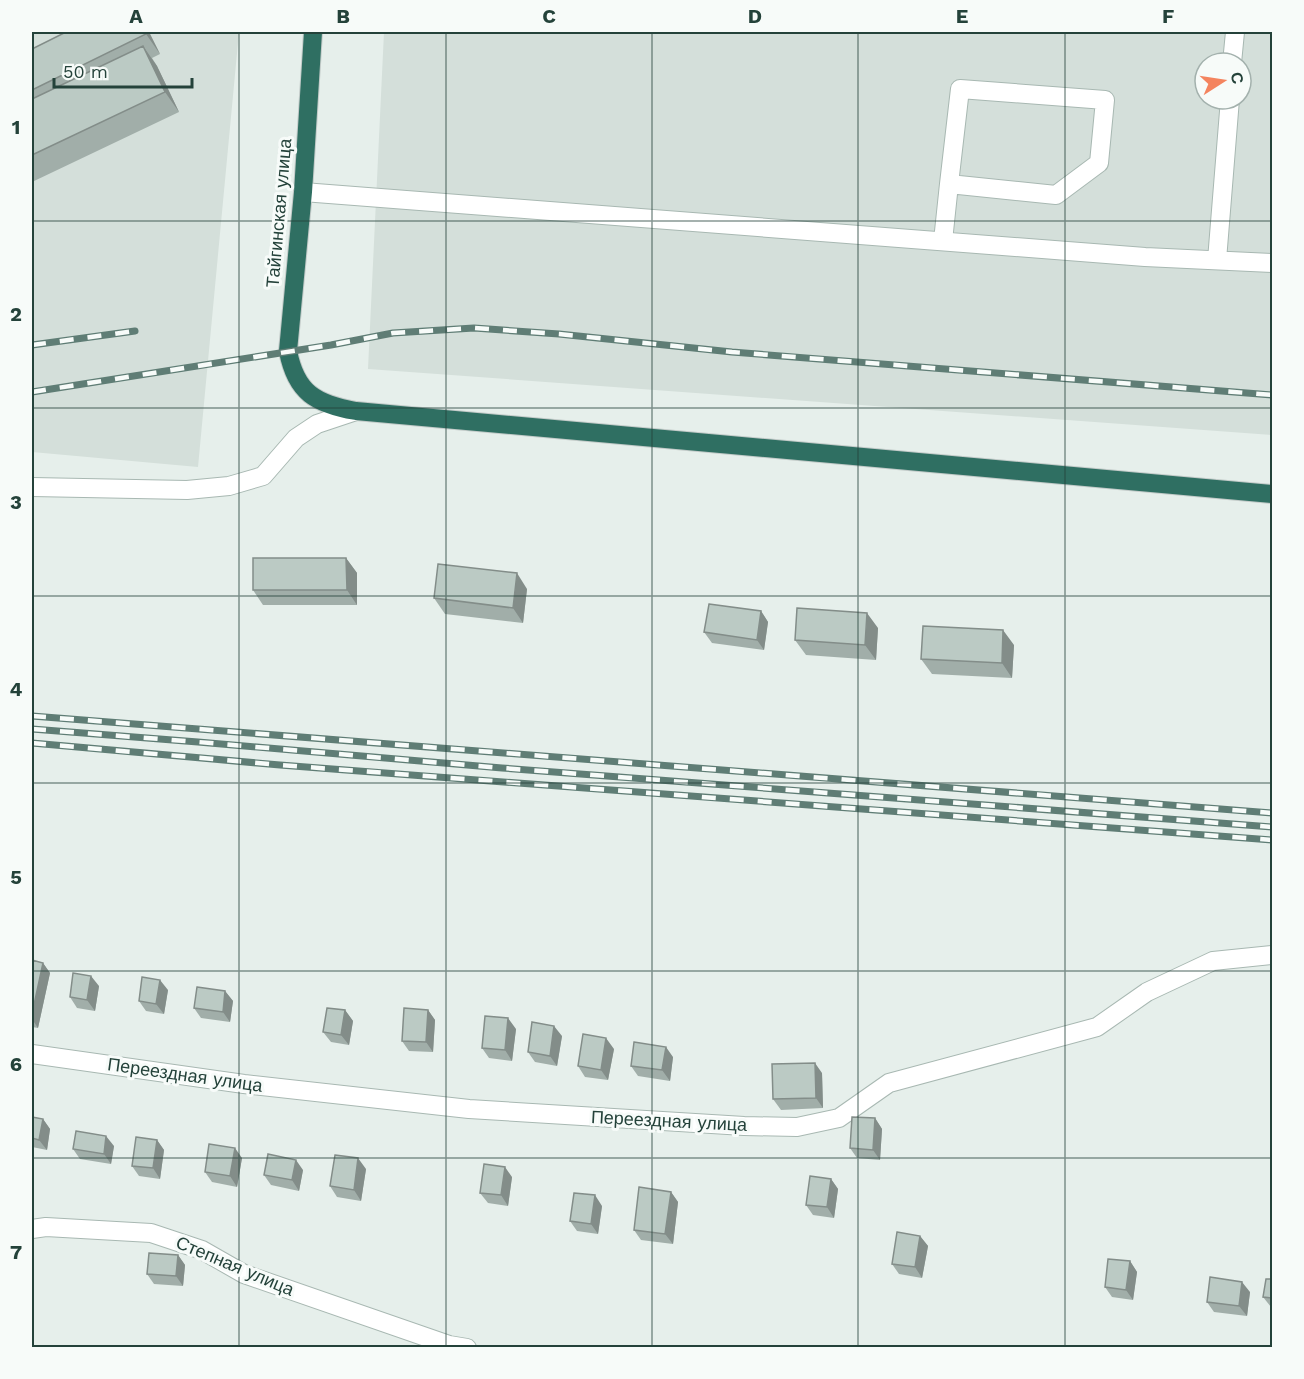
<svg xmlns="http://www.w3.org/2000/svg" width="1304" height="1379" viewBox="0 0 1304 1379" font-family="'Work Sans',sans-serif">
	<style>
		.built { fill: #d4dfda; fill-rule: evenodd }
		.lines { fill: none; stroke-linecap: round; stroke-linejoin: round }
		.minor-casing { stroke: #a8b8b2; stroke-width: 20 }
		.highway-casing { stroke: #c2cac8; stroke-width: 20 }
		.minor { stroke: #fff; stroke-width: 18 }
		.highway { stroke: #2f6f62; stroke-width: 18 }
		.rail-casing { stroke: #5f7d75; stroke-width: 7 }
		.rail { stroke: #f7fbf9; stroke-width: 4.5; stroke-dasharray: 14; stroke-linecap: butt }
		.wall { fill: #a1aea9 }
		.shaded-wall { fill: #838d89 }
		.building { fill: #bbcac4; stroke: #838d89; stroke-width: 1.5 }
		.grid { fill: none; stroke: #24423a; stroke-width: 1.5; stroke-opacity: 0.55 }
		.labels { text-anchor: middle; stroke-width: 6; stroke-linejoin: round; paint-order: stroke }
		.street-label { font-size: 18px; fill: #24423a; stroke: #f7fbf9 }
		.neatline { fill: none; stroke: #24423a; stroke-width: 2 }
		.grid-label { font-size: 20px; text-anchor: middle; font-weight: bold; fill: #24423a }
	</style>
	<rect width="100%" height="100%" fill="#e6efeb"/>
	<path class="built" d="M 32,32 L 239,32 L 198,467 L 32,452 Z
		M 384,32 L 1272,32 L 1272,435 L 368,369 ZM 1205,63 L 1241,63 L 1241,99 L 1205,99 Z"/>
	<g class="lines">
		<defs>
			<path id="minor" d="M 1232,63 L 1235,32
				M 303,192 L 1145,257 L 1272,263
				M 943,241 L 949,184 L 1056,195 L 1099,163 L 1105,100 L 960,89 L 949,184
				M 1217,260 L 1230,99
				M 32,487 L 187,490 L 229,486 L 263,476 L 296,438 L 317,424 L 356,411
				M 32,1054 L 244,1084 L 469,1109 L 744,1126 L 797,1127 L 839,1118 L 889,1083 L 1097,1027 L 1147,992 L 1213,961 L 1272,955
				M 32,1229 L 46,1227 L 151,1233 L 202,1250 L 244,1274 L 449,1345 L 467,1348"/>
			<path id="highway" d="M 313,32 L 303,192 L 288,351 C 296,393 316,404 356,411 L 1272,494"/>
		</defs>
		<use href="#minor" class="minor-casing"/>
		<use href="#highway" class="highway-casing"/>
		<use href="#minor" class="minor"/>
		<use href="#highway" class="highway"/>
		<defs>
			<path id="rail" d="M 32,345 L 135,331
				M 32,392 L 331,345 L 393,333 L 474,328 L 559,334 L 732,352 L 1272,395
				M 32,716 L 1272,813
				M 32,729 L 198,742 L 502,768 L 1272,827
				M 32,743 L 280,765 L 1272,840"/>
		</defs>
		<use href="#rail" class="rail-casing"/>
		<use href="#rail" class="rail"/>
	</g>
	<path class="wall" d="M 66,32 L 149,32 L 160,54 L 152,58 L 157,66 L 179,112 L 32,182 L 32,99 L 34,98 L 32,94 L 32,49 Z
		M 346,558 L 357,573 L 357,605 L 263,605 L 253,590 Z
		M 527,589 L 523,623 L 445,614 L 434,598 Z
		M 761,611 L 768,622 L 764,650 L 712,643 L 704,632 Z
		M 878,628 L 876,660 L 806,655 L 795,640 Z
		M 1014,645 L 1012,678 L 932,674 L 921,659 Z
		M 32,960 L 43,963 L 50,973 L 38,1028 L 32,1027 Z
		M 99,986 L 95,1011 L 77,1008 L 70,997 Z
		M 168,990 L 164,1014 L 146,1011 L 139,1001 Z
		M 225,991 L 233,1001 L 230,1022 L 201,1018 L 194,1008 Z
		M 345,1010 L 353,1021 L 349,1045 L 331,1042 L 323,1032 Z
		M 428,1010 L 435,1020 L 433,1052 L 409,1051 L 402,1041 Z
		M 516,1029 L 512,1061 L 489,1058 L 482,1048 Z
		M 562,1036 L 557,1066 L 535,1062 L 528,1052 Z
		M 614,1049 L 608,1080 L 585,1077 L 578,1066 Z
		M 673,1057 L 670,1081 L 638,1076 L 631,1066 Z
		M 822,1073 L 823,1108 L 781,1110 L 773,1099 Z
		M 32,1117 L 43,1119 L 50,1129 L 47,1150 L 32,1147 Z
		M 875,1118 L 882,1129 L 880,1160 L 857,1158 L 850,1148 Z
		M 157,1140 L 164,1150 L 160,1179 L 139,1176 L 132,1166 Z
		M 114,1146 L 111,1164 L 80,1159 L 73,1149 Z
		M 242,1158 L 237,1187 L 212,1182 L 205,1172 Z
		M 366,1169 L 361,1201 L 337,1197 L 330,1186 Z
		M 303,1170 L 299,1191 L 271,1185 L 264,1175 Z
		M 512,1177 L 508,1206 L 488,1203 L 480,1193 Z
		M 831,1179 L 838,1189 L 834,1218 L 813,1215 L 806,1205 Z
		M 671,1192 L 678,1202 L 673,1244 L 641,1240 L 634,1230 Z
		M 602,1206 L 598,1234 L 577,1231 L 570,1221 Z
		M 920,1236 L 928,1246 L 922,1278 L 899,1274 L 892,1264 Z
		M 178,1255 L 185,1265 L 183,1286 L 154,1284 L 147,1274 Z
		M 1130,1261 L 1137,1272 L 1133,1300 L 1112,1297 L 1105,1287 Z
		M 1272,1279 L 1272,1307 L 1271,1307 L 1263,1297 Z
		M 1250,1292 L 1247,1316 L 1214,1312 L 1207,1302 Z"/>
	<path class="shaded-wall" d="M 145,32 L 149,32 L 160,54 L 146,34 Z
		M 143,46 L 157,66 L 179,112 L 165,92 Z
		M 346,558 L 357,573 L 357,605 L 347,590 Z
		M 517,573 L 527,589 L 523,623 L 513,608 Z
		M 761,611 L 768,622 L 764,650 L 757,640 Z
		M 867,613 L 878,628 L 876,660 L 865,645 Z
		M 1003,630 L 1014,645 L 1012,678 L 1002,663 Z
		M 43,963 L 50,973 L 38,1028 L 32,1019 L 32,1014 Z
		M 91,976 L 99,986 L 95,1011 L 87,1000 Z
		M 160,980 L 168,990 L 164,1014 L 156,1004 Z
		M 225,991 L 233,1001 L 230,1022 L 223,1012 Z
		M 345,1010 L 353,1021 L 349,1045 L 341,1035 Z
		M 428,1010 L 435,1020 L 433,1052 L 426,1042 Z
		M 508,1018 L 516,1029 L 512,1061 L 505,1050 Z
		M 554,1026 L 562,1036 L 557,1066 L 550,1056 Z
		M 606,1038 L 614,1049 L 608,1080 L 601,1070 Z
		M 666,1047 L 673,1057 L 670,1081 L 662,1070 Z
		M 815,1063 L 822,1073 L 823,1108 L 816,1098 Z
		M 875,1118 L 882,1129 L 880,1160 L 873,1150 Z
		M 43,1119 L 50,1129 L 47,1150 L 39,1140 Z
		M 106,1136 L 114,1146 L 111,1164 L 104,1154 Z
		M 157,1140 L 164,1150 L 160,1179 L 153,1168 Z
		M 235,1148 L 242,1158 L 237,1187 L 230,1176 Z
		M 358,1158 L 366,1169 L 361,1201 L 354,1190 Z
		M 296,1160 L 303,1170 L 299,1191 L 292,1180 Z
		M 505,1167 L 512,1177 L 508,1206 L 501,1195 Z
		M 831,1179 L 838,1189 L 834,1218 L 827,1207 Z
		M 671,1192 L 678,1202 L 673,1244 L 665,1234 Z
		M 595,1195 L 602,1206 L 598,1234 L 591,1224 Z
		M 920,1236 L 928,1246 L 922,1278 L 915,1267 Z
		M 178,1255 L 185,1265 L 183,1286 L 176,1276 Z
		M 1130,1261 L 1137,1272 L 1133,1300 L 1126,1290 Z
		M 1242,1282 L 1250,1292 L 1247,1316 L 1239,1306 Z"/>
	<path class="building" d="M 66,32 L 145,32 L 146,34 L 32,90 L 32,49 Z
		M 143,46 L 165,92 L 32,155 L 32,99 Z
		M 253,558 L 346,558 L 347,590 L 253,590 Z
		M 438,564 L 517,573 L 513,608 L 434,598 Z
		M 709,604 L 761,611 L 757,640 L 704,632 Z
		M 797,608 L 867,613 L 865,645 L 795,640 Z
		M 923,626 L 1003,630 L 1002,663 L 921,659 Z
		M 32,960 L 43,963 L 32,1014 Z
		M 73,973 L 91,976 L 87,1000 L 70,997 Z
		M 142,977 L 160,980 L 156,1004 L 139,1001 Z
		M 197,987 L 225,991 L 223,1012 L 194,1008 Z
		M 327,1008 L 345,1010 L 341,1035 L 323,1032 Z
		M 404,1008 L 428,1010 L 426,1042 L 402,1041 Z
		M 485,1016 L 508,1018 L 505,1050 L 482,1048 Z
		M 532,1022 L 554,1026 L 550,1056 L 528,1052 Z
		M 583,1034 L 606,1038 L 601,1070 L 578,1066 Z
		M 634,1042 L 666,1047 L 662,1070 L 631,1066 Z
		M 815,1063 L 816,1098 L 773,1099 L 772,1064 Z
		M 32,1117 L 43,1119 L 39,1140 L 32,1138 Z
		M 852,1117 L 875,1118 L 873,1150 L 850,1148 Z
		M 76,1131 L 106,1136 L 104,1154 L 73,1149 Z
		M 136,1137 L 157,1140 L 153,1168 L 132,1166 Z
		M 209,1144 L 235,1148 L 230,1176 L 205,1172 Z
		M 268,1154 L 296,1160 L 292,1180 L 264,1175 Z
		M 335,1155 L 358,1158 L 354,1190 L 330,1186 Z
		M 484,1164 L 505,1167 L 501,1195 L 480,1193 Z
		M 810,1176 L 831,1179 L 827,1207 L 806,1205 Z
		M 639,1187 L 671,1192 L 665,1234 L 634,1230 Z
		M 574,1193 L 595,1195 L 591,1224 L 570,1221 Z
		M 897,1232 L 920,1236 L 915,1267 L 892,1264 Z
		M 149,1253 L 178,1255 L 176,1276 L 147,1274 Z
		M 1108,1259 L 1130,1261 L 1126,1290 L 1105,1287 Z
		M 1210,1277 L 1242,1282 L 1239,1306 L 1207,1302 Z
		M 1266,1279 L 1272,1279 L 1272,1298 L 1263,1297 Z"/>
	<path class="grid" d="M 239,32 L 239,1348M 446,32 L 446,1348M 652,32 L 652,1348M 858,32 L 858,1348M 1065,32 L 1065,1348M 32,221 L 1272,221M 32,408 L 1272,408M 32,596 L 1272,596M 32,783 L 1272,783M 32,971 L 1272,971M 32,1158 L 1272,1158"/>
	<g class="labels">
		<g class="street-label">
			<text transform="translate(279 213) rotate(-85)" y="6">Тайгинская улица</text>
			<text transform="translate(185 1075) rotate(8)" y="6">Переездная улица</text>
			<text transform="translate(669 1121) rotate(3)" y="6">Переездная улица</text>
			<text transform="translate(235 1266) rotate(23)" y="6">Степная улица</text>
		</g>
	</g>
	<rect width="1304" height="1379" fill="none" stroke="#f7fbf9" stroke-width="66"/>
	<g transform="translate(1223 81) rotate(78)"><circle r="28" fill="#f7fbf9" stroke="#a3b1ad" stroke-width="1.5"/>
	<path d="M0-4.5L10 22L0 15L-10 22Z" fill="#f4845f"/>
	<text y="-9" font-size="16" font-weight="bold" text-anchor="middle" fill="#24423a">С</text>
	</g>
	<path d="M54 78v9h138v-9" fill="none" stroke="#24423a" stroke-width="3"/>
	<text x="63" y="78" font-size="18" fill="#24423a" stroke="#f7fbf9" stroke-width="4.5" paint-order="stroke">50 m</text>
	<rect x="33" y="33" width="1238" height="1313" class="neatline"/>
	<g class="grid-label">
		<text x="136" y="23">A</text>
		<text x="343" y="23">B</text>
		<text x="549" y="23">C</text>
		<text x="755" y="23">D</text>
		<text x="962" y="23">E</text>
		<text x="1168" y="23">F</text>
		<text x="16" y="134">1</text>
		<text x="16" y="321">2</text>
		<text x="16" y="509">3</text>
		<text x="16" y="696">4</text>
		<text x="16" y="884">5</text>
		<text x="16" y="1071">6</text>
		<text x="16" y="1259">7</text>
	</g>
</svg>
